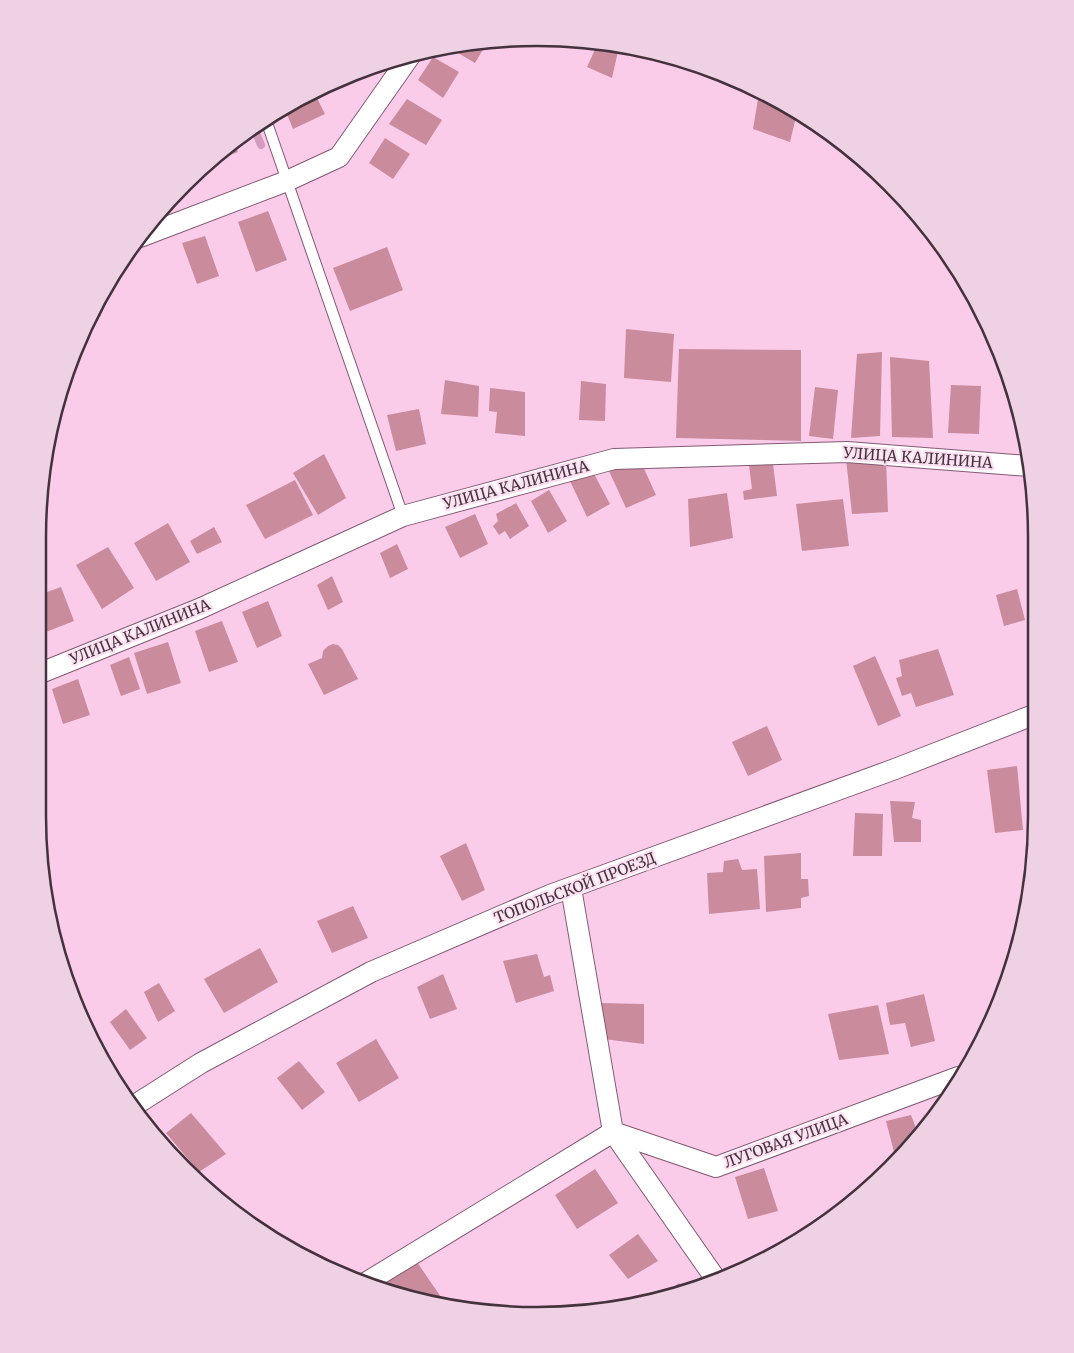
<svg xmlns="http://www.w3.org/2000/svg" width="1074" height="1353" viewBox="0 0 1074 1353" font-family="Merriweather,serif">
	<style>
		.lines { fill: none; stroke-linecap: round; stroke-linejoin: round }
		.stream { stroke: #d39cbf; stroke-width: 8 }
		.building { fill: #ca8b9d }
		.lane-casing { stroke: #815973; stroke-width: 12 }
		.street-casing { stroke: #815973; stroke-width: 22 }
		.lane { stroke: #fff; stroke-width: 10 }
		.street { stroke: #fff; stroke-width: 20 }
		.labels { text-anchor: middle; stroke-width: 4.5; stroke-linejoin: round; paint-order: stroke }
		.street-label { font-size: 15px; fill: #44323d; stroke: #fde0f1 }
		.rim { fill: none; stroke: #44323d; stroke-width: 2.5 }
	</style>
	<rect width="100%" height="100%" fill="#fbcce9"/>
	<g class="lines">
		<path class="stream" d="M 254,128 L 261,145"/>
	</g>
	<path class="building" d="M 488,41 L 475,63 L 448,47 L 472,42 Z
		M 598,43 L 619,47 L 612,78 L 587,67 Z
		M 433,57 L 459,72 L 443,98 L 418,80 Z
		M 314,92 L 325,114 L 293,129 L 284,107 Z
		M 407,99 L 442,120 L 426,145 L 389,124 Z
		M 758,99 L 777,101 L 797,113 L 790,142 L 753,129 Z
		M 385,138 L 410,154 L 393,179 L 369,163 Z
		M 234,142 L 238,152 L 206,164 L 208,161 Z
		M 268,211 L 287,260 L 256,272 L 238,222 Z
		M 205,236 L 219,276 L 197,284 L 182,243 Z
		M 387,247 L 403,290 L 350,311 L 333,268 Z
		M 97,304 L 101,316 L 90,320 Z
		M 626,329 L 674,334 L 671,382 L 624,378 Z
		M 679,349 L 801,350 L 801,441 L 676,438 Z
		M 882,352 L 880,436 L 851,438 L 857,354 Z
		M 890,357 L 929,361 L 933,438 L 892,437 Z
		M 445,380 L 479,386 L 478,417 L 441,414 Z
		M 581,381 L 606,384 L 605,421 L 579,420 Z
		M 951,385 L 981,386 L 979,434 L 948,433 Z
		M 815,387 L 838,390 L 833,439 L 809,436 Z
		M 490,388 L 525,392 L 525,436 L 495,433 L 497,412 L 489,411 Z
		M 419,409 L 426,444 L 396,451 L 387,415 Z
		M 324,454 L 346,498 L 318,515 L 293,473 Z
		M 846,459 L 886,459 L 888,512 L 852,514 Z
		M 641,462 L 656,495 L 626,508 L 609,471 Z
		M 773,464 L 777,496 L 744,500 L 743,491 L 752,489 L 749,465 Z
		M 593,472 L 610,504 L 587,517 L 570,481 Z
		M 295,480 L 313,515 L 265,539 L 246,505 Z
		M 549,490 L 567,521 L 548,533 L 531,501 Z
		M 727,493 L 733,538 L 690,547 L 688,499 Z
		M 843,499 L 849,546 L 802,551 L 796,504 Z
		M 516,503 L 529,526 L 510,539 L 505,531 L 499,535 L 493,526 L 498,521 L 496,514 Z
		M 475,514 L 488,544 L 460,558 L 445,527 Z
		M 168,523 L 190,562 L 156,581 L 134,543 Z
		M 214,527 L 222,542 L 197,554 L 190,541 Z
		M 397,544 L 408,569 L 390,578 L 380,553 Z
		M 108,547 L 134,588 L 102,609 L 76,565 Z
		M 332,576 L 343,602 L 328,610 L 317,585 Z
		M 43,581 L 47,592 L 61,587 L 74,621 L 41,634 L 38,624 L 38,583 Z
		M 1017,589 L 1025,620 L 1004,626 L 996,595 Z
		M 268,601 L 282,636 L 257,648 L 242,612 Z
		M 222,621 L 238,662 L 209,672 L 195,631 Z
		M 168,642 L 181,683 L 147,694 L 134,653 Z
		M 333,644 L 338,645 L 342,649 L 358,679 L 324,695 L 308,664 L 322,658 L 323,651 L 328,646 Z
		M 938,649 L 954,695 L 916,707 L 911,693 L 902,696 L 896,678 L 902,676 L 899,660 Z
		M 875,656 L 901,716 L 878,726 L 853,666 Z
		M 129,657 L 140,689 L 121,696 L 110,665 Z
		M 78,679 L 90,715 L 63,724 L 52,689 Z
		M 767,726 L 782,760 L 748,776 L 732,742 Z
		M 1017,766 L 1023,830 L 995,833 L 987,770 Z
		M 890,801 L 915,802 L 912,818 L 921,820 L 921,842 L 894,842 Z
		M 855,813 L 883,814 L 882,856 L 853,856 Z
		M 466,843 L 485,890 L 462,901 L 440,856 Z
		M 801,853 L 801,879 L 808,879 L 809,896 L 801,898 L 801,908 L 766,912 L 764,856 Z
		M 738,859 L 742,870 L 757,869 L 760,909 L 709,914 L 707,873 L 723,872 L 724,861 Z
		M 353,906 L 368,938 L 332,953 L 317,921 Z
		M 260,948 L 278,982 L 224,1013 L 204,979 Z
		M 537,954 L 544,977 L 550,975 L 554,991 L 516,1003 L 503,961 Z
		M 443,974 L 457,1009 L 430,1019 L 417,987 Z
		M 159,983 L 175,1011 L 158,1022 L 144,992 Z
		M 924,994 L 935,1041 L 911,1047 L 905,1023 L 890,1025 L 886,1003 Z
		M 600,1003 L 644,1004 L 644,1044 L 603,1039 Z
		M 878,1005 L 889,1054 L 839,1060 L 828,1014 Z
		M 126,1009 L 147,1038 L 130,1050 L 110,1022 Z
		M 376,1039 L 399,1078 L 359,1102 L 336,1063 Z
		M 94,1040 L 114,1068 L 109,1072 L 104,1065 Z
		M 299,1061 L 325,1092 L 302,1110 L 277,1078 Z
		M 191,1113 L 226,1154 L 199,1172 L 166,1133 Z
		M 911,1115 L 919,1136 L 901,1154 L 895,1156 L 886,1121 Z
		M 159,1133 L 184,1164 L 182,1166 L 157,1135 Z
		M 764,1168 L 778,1211 L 748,1219 L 735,1177 Z
		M 595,1169 L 618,1203 L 577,1229 L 555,1195 Z
		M 638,1234 L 658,1261 L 628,1279 L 609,1255 Z
		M 417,1262 L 445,1303 L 407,1298 L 396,1294 L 388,1281 Z
		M 679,1283 L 684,1291 L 666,1299 L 655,1300 Z"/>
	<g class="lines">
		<defs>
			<path id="lane" d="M 266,120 L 403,516"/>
			<path id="street" d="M 140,237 L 287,181 L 339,157 L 410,56
				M 38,674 L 199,609 L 403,516 L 614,459 L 847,452 L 1028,466
				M 571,888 L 613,1132 L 716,1167 L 958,1077
				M 135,1105 L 201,1063 L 371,972 L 550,895 L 895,769 L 1036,714
				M 367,1282 L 613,1132 L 715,1278"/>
		</defs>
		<use href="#lane" class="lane-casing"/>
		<use href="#street" class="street-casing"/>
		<use href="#lane" class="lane"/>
		<use href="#street" class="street"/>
	</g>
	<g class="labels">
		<g class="street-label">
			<text transform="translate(918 458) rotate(4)" y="5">УЛИЦА КАЛИНИНА</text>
			<text transform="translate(516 485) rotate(-15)" y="5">УЛИЦА КАЛИНИНА</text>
			<text transform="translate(140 632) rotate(-22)" y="5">УЛИЦА КАЛИНИНА</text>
			<text transform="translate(575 888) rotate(-21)" y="5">ТОПОЛЬСКОЙ ПРОЕЗД</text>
			<text transform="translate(786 1141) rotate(-20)" y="5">ЛУГОВАЯ УЛИЦА</text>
		</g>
	</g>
	<path d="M0 0H1074V1353H0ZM537 46H537A491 491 0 0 1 1028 537V816A491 491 0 0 1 537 1307H537A491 491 0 0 1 46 816V537A491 491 0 0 1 537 46Z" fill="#eed2e3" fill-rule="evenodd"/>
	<path class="rim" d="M537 46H537A491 491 0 0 1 1028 537V816A491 491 0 0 1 537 1307H537A491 491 0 0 1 46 816V537A491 491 0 0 1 537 46Z"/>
</svg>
